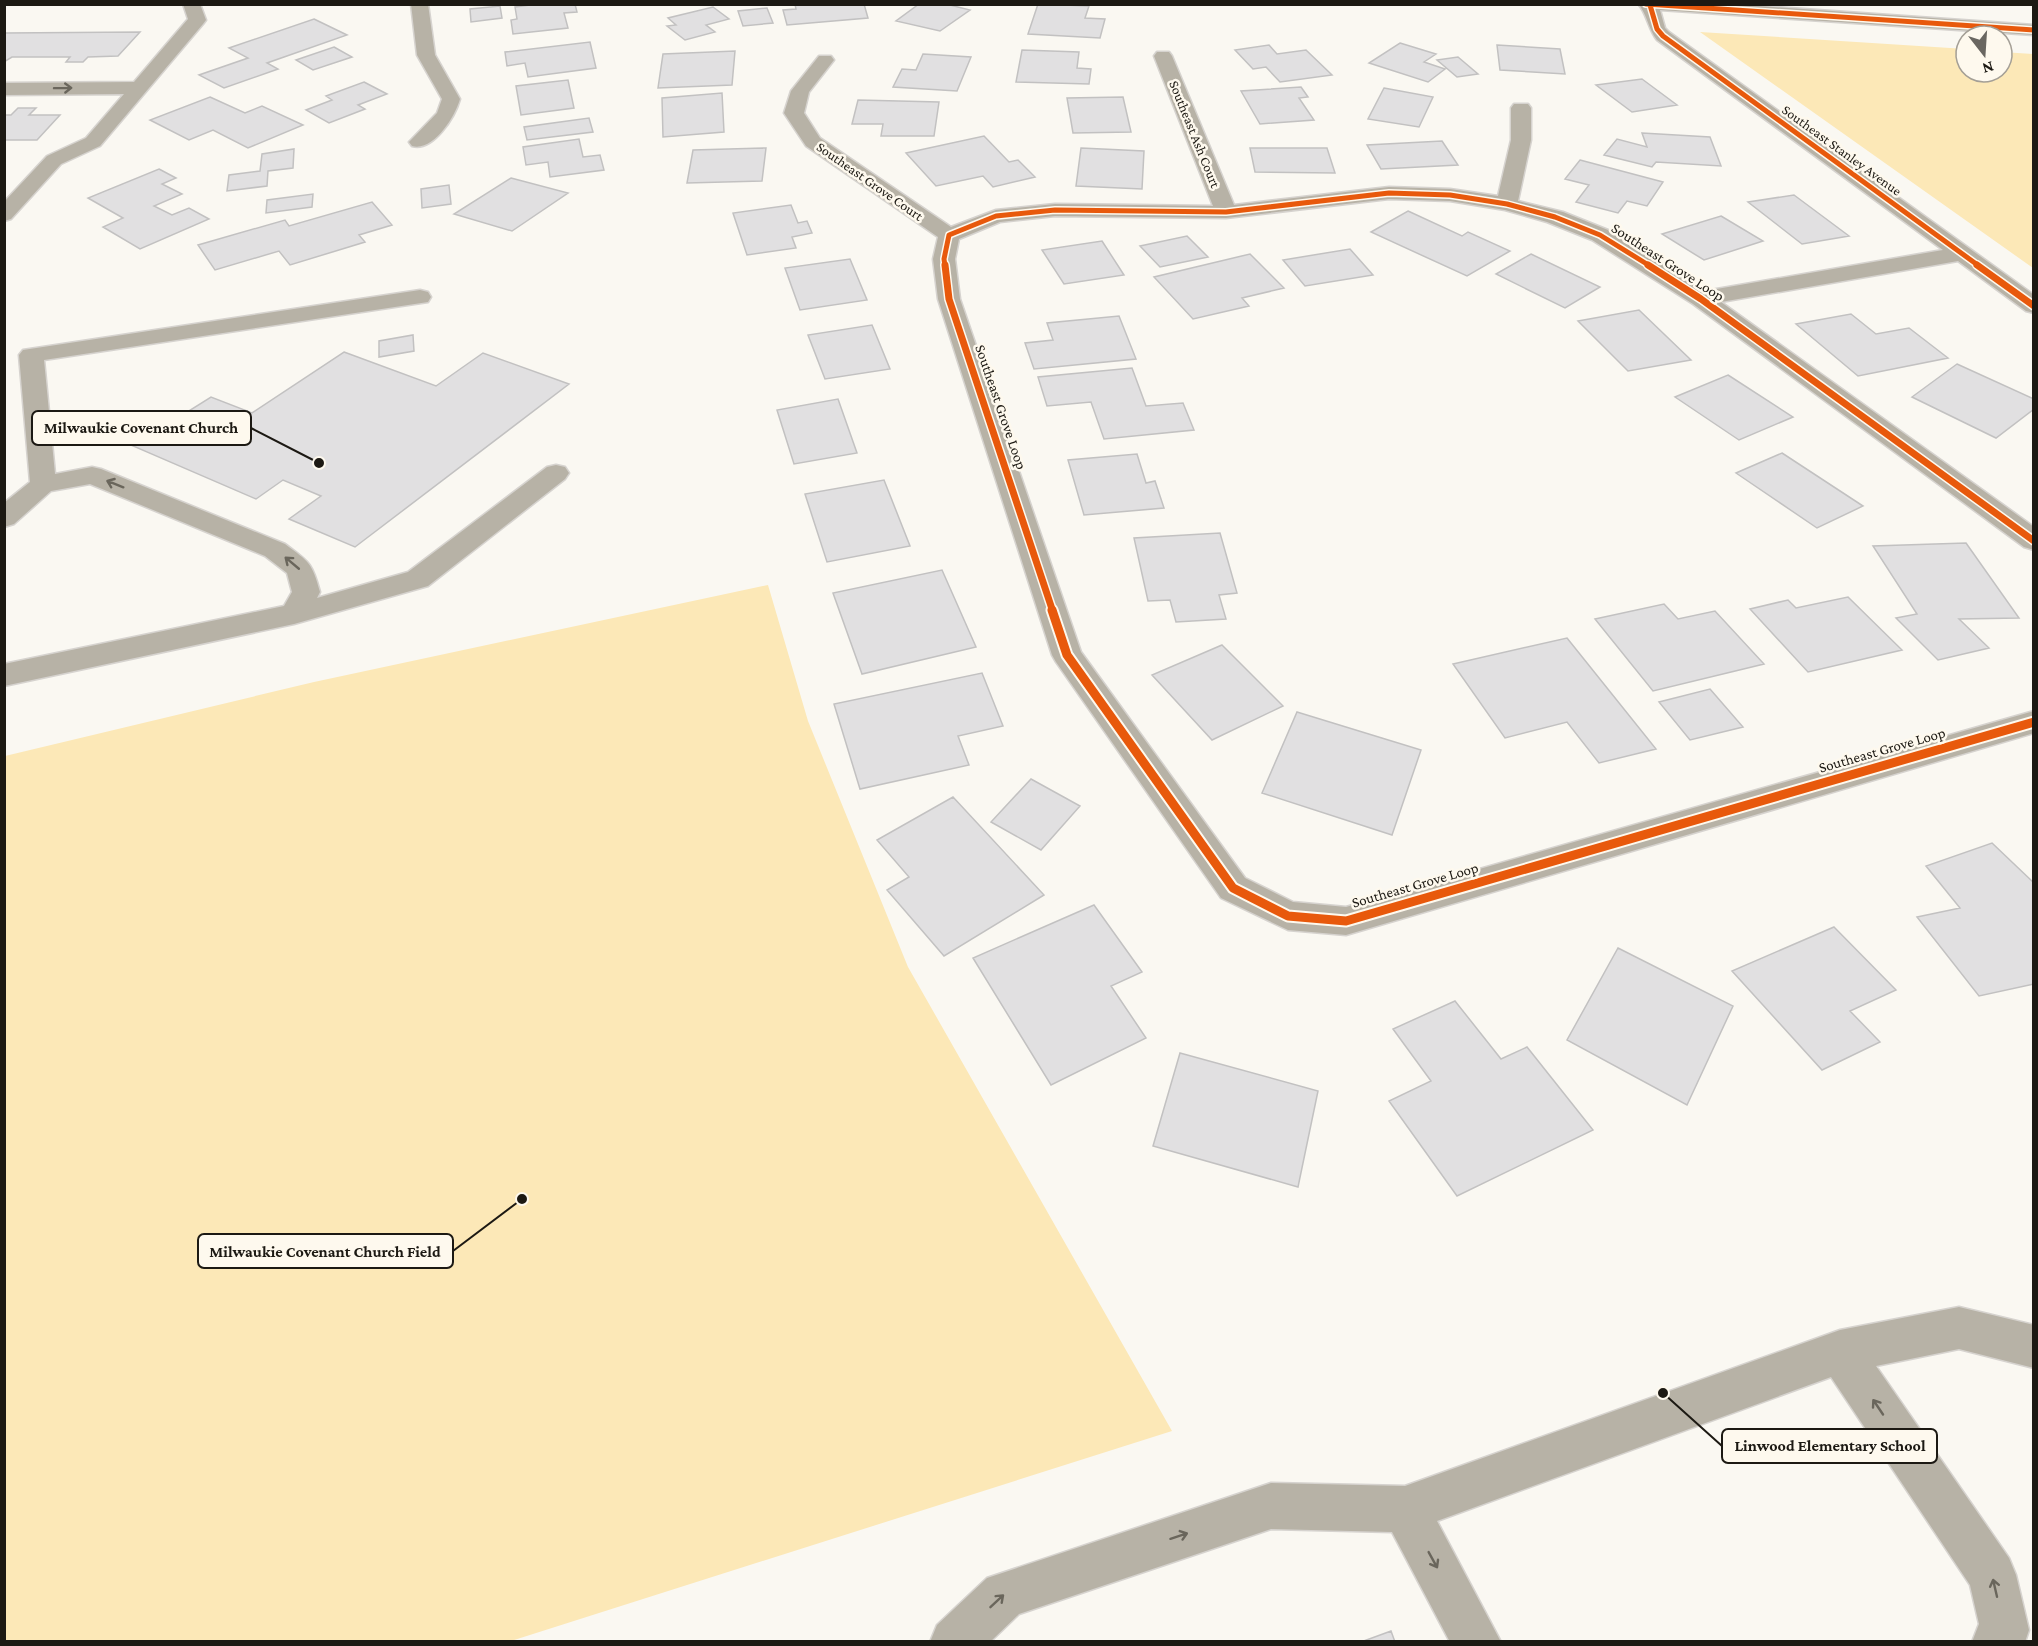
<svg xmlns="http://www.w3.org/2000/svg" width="2038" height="1646" viewBox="0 0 2038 1646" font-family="'Crimson Pro',serif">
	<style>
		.green { fill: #fce8b7 }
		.building { fill: #e1e0e1; stroke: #c2c1c1; stroke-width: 1.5 }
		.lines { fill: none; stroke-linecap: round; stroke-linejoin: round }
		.minor-casing { stroke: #d6d3cf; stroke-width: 3 }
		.minor { fill: #b7b2a6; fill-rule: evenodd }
		.cycleway-far2-casing { stroke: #fef9ee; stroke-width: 8 }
		.cycleway-far1-casing { stroke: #fef9ee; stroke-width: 10 }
		.cycleway-casing { stroke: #fef9ee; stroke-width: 13 }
		.cycleway-far2 { stroke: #e8590c; stroke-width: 5 }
		.cycleway-far1 { stroke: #e8590c; stroke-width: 7 }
		.cycleway { stroke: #e8590c; stroke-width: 9 }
		.oneway { stroke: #6a665c }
		.labels { text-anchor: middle; stroke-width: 5; stroke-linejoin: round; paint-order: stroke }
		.far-street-label { font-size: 14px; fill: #1c1913; stroke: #fef9ee }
		.street-label { font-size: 15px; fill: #1c1913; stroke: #fef9ee }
		.leader { fill: none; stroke: #1c1913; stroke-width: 2 }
		.callout-dot { fill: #1c1913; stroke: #fef9ee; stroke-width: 2 }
		.callout { fill: #fef9ee; stroke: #1c1913; stroke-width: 2 }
		.callout-label { font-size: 16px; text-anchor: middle; font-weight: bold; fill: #1c1913 }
	</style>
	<rect width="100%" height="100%" fill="#faf8f2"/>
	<path class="green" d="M 1700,32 L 1966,49 L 1966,72 L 2002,72 L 2002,52 L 2033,54 L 2033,268 Z
		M 768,585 L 808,721 L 908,967 L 1172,1431 L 511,1641 L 5,1641 L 5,756 L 314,682 Z"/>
	<path class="building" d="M 538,4 L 575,4 L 577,12 L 564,13 L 568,28 L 513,34 L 511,20 L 517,19 L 515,7 Z
		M 795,4 L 864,4 L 868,18 L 787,25 L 783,10 L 796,9 Z
		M 919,4 L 946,4 L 970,10 L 940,31 L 896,21 Z
		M 1038,4 L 1089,6 L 1085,18 L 1105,19 L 1100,38 L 1028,34 Z
		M 500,6 L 502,18 L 471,22 L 470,9 Z
		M 713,7 L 729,19 L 706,25 L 715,32 L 685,40 L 667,26 L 676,25 L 668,18 Z
		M 767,8 L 773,23 L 743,26 L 738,11 Z
		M 314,19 L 347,35 L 267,63 L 278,69 L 224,88 L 199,75 L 248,58 L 229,48 Z
		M 140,32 L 118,56 L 88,57 L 83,62 L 66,62 L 70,57 L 12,57 L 4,62 L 4,33 Z
		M 590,42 L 596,68 L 528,77 L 525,63 L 507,66 L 505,52 Z
		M 1400,43 L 1436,54 L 1424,62 L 1445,69 L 1428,82 L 1369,63 Z
		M 1269,45 L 1277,54 L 1306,50 L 1332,75 L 1280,82 L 1266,67 L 1253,69 L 1235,50 Z
		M 1497,45 L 1560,49 L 1565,74 L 1500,70 Z
		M 334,47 L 352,57 L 313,70 L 296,60 Z
		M 1022,50 L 1079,52 L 1077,68 L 1091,69 L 1089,84 L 1016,82 Z
		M 735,51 L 732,85 L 658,88 L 663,54 Z
		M 923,54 L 971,57 L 957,91 L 893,87 L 902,69 L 916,70 Z
		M 1458,57 L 1478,74 L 1457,77 L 1437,60 Z
		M 1642,79 L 1677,105 L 1632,112 L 1596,85 Z
		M 568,80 L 574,108 L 521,115 L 516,86 Z
		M 364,82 L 387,94 L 358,105 L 365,109 L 329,123 L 306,110 L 332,100 L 326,96 Z
		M 1301,87 L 1308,97 L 1299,98 L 1314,120 L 1260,124 L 1241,91 Z
		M 1384,88 L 1433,97 L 1419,127 L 1368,119 Z
		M 722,93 L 724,132 L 663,137 L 662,98 Z
		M 210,97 L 245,113 L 262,106 L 303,125 L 248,148 L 213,130 L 189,140 L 150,120 Z
		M 1123,97 L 1131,132 L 1073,133 L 1067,98 Z
		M 858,100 L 939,102 L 934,136 L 881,136 L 883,124 L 852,124 Z
		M 18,108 L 36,108 L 29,115 L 60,115 L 37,140 L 4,140 L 4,115 L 11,115 Z
		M 589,118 L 593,132 L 527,140 L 524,127 Z
		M 1642,133 L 1710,137 L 1721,166 L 1656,162 L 1652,167 L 1604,155 L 1617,139 L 1647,147 Z
		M 984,136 L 1009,162 L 1018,160 L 1035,177 L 993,187 L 983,176 L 936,186 L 906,153 Z
		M 579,139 L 583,157 L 600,155 L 604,170 L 550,177 L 548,162 L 526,165 L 523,147 Z
		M 1442,141 L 1458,165 L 1381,169 L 1367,145 Z
		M 766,148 L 762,181 L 687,183 L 693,150 Z
		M 1081,148 L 1144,151 L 1142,189 L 1076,186 Z
		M 1250,148 L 1327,148 L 1335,173 L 1255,172 Z
		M 294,149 L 293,168 L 268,171 L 267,186 L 227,191 L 229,175 L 260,171 L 262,154 Z
		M 1580,160 L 1663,182 L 1647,206 L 1627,201 L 1618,213 L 1576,202 L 1589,185 L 1565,179 Z
		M 159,169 L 176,178 L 162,184 L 182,194 L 154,206 L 172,215 L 189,208 L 209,219 L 140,249 L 103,227 L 123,218 L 88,198 Z
		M 511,178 L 568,193 L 512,231 L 454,214 Z
		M 449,185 L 451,204 L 422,208 L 421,189 Z
		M 313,194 L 312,207 L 266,213 L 267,200 Z
		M 1794,195 L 1849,236 L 1802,244 L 1748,202 Z
		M 372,202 L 392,225 L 359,235 L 365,242 L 290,265 L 279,251 L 215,270 L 198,245 L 285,220 L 289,226 Z
		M 791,205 L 798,223 L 807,221 L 812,233 L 792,237 L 796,248 L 747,255 L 733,213 Z
		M 1408,211 L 1462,236 L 1468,232 L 1510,251 L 1467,276 L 1371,232 Z
		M 1721,216 L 1763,241 L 1704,260 L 1662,234 Z
		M 1187,236 L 1208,257 L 1160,267 L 1140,246 Z
		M 1102,241 L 1124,275 L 1064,284 L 1042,250 Z
		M 1350,249 L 1373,275 L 1305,286 L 1283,260 Z
		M 1250,254 L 1284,288 L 1242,298 L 1249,306 L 1193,319 L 1154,277 Z
		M 1531,254 L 1600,287 L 1565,308 L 1496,274 Z
		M 850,259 L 867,300 L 800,310 L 785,268 Z
		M 1639,310 L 1691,360 L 1628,371 L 1578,321 Z
		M 1851,314 L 1876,334 L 1909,328 L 1948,358 L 1858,376 L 1796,324 Z
		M 1119,316 L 1136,359 L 1034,369 L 1025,343 L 1053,340 L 1047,323 Z
		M 872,325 L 890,369 L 825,379 L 808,335 Z
		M 413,335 L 414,351 L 379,357 L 379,341 Z
		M 344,352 L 436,386 L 483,353 L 569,384 L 355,547 L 289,519 L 321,496 L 283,480 L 256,499 L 133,446 L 211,397 L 252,413 Z
		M 1957,364 L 2034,399 L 2034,409 L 1996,438 L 1912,397 Z
		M 1132,368 L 1146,406 L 1183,403 L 1194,430 L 1104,439 L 1091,402 L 1047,406 L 1038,377 Z
		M 1728,375 L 1793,417 L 1739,440 L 1675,397 Z
		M 838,399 L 857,453 L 794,464 L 777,410 Z
		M 1782,453 L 1863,506 L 1817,528 L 1736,473 Z
		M 1137,454 L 1146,483 L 1155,481 L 1164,508 L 1084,515 L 1068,460 Z
		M 884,480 L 910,546 L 827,562 L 805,494 Z
		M 1220,533 L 1237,593 L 1219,595 L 1226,619 L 1176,622 L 1170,600 L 1148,601 L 1134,538 Z
		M 1966,543 L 2019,618 L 1959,619 L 1989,648 L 1938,660 L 1896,618 L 1917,614 L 1873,546 Z
		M 942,570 L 976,647 L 862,674 L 833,593 Z
		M 1848,597 L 1902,650 L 1808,672 L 1750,609 L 1788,600 L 1796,608 Z
		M 1664,604 L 1678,619 L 1715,611 L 1764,664 L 1653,691 L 1595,619 Z
		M 1567,638 L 1656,749 L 1599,763 L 1567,722 L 1505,738 L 1453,664 Z
		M 1222,645 L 1283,706 L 1212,740 L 1152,675 Z
		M 982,673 L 1003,726 L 958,736 L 969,765 L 860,789 L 834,704 Z
		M 1710,689 L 1743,727 L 1690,740 L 1659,702 Z
		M 1297,712 L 1421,750 L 1392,835 L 1262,793 Z
		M 1031,779 L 1080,806 L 1041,850 L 991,822 Z
		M 953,797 L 1044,895 L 944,956 L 887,890 L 909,877 L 877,840 Z
		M 1992,843 L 2034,883 L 2034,984 L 1979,996 L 1917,917 L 1960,908 L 1926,866 Z
		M 1094,905 L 1142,972 L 1111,986 L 1146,1038 L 1051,1085 L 973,958 Z
		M 1834,927 L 1896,990 L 1850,1011 L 1880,1042 L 1822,1070 L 1732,971 Z
		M 1618,948 L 1733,1006 L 1687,1105 L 1567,1040 Z
		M 1455,1001 L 1501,1059 L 1527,1047 L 1593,1130 L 1457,1196 L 1389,1101 L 1431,1081 L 1393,1029 Z
		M 1180,1053 L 1318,1091 L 1298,1187 L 1153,1146 Z
		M 1391,1631 L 1395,1642 L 1361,1642 Z"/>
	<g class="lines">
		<defs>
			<path id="minor" d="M 183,4 L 200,4 L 206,20 L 203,24 L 100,146 L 61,164 L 11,219 L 4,221 L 4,202 L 47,156 L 86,138 L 124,94 L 4,95 L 4,83 L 134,82 L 188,19 Z
				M 411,4 L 428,4 L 435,55 L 460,99 C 455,117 433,152 412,146 L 409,142 L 437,113 L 442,99 L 417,55 Z
				M 1638,4 L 1731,4 L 2034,25 L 2034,35 L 1660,10 L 1665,28 L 1669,32 L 2034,295 L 2034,313 L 2026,311 L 1958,261 L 1721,302 L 2034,527 L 2034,550 L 2024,547 L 1693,304 L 1592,240 L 1547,222 L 1505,210 L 1450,201 L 1389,199 L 1226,218 L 1055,216 L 1000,222 L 959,239 L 955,259 L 960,299 L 1081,652 L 1245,878 L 1293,902 L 1346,907 L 2034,711 L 2034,733 L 1346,935 L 1288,930 L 1221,898 L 1056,662 L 1052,655 L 938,299 L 933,259 L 938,237 L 806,146 L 784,113 L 791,91 L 819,56 L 831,56 L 834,60 L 809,92 L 804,113 L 820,138 L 951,227 L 996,210 L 1055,204 L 1213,206 L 1154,56 L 1157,52 L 1169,52 L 1172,56 L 1234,205 L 1389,187 L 1450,189 L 1498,196 L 1511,140 L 1511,108 L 1514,104 L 1528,104 L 1531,108 L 1531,140 L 1518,201 L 1563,212 L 1608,230 L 1705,291 L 1943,250 L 1657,40 C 1648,29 1647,13 1638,4 Z
				M 420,290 L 428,292 L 431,297 L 428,302 L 44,360 L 55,474 L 92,467 L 101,469 L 285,544 C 309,562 312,562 320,592 L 317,598 L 408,572 L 547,467 L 556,465 L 565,467 L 569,473 L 565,479 L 428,586 L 294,624 L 4,686 L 4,664 L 284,606 L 292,592 L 287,573 L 265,556 L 90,484 L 51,491 L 14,524 L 4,527 L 4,503 L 30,482 L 19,355 L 23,350 Z
				M 1959,1307 L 2034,1325 L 2034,1368 L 1959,1349 L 1876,1366 L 2009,1558 L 2016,1575 L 2029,1630 L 2025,1642 L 1972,1642 L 1979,1624 L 1970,1585 L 1831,1377 L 1437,1521 L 1501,1642 L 1450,1642 L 1392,1532 L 1271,1529 L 1019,1614 L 990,1642 L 930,1642 L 937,1625 L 987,1578 L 1271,1483 L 1405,1486 L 1840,1330 Z"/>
		</defs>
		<use href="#minor" class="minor-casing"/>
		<use href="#minor" class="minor"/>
		<defs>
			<path id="cycleway-far2" d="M 1646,4 L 2034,30
				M 1650,5 L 1657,29 L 1663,36 L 1979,266
				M 945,266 L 944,259 L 949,235 L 996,216 L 1055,210 L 1226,212 L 1389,193 L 1450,195 L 1507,204 L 1555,217 L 1600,235 L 1650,266"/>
			<path id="cycleway-far1" d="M 945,265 L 949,299 L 1053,612
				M 1648,265 L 1701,299 L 2034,541
				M 1977,265 L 2034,306"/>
			<path id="cycleway" d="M 1052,610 L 1067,655 L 1233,888 L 1288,916 L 1346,921 L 2034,722"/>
		</defs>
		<use href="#cycleway-far2" class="cycleway-far2-casing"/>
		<use href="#cycleway-far1" class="cycleway-far1-casing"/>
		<use href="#cycleway" class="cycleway-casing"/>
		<use href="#cycleway-far2" class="cycleway-far2"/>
		<use href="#cycleway-far1" class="cycleway-far1"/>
		<use href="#cycleway" class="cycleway"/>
	</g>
	<defs><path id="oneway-shaft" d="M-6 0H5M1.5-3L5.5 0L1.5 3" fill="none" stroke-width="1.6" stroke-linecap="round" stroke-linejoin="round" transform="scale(1.5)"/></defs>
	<g class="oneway">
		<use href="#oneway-shaft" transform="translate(63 88) rotate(-1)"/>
		<use href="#oneway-shaft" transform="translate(115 484) rotate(-158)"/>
		<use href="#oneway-shaft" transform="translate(292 563) rotate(-140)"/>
		<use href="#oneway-shaft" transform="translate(1878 1407) rotate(-124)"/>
		<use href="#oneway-shaft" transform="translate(1179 1536) rotate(-18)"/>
		<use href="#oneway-shaft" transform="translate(1433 1560) rotate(61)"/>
		<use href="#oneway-shaft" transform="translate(1995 1588) rotate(-103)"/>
		<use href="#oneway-shaft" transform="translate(997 1601) rotate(-43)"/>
	</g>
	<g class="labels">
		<g class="far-street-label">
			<text transform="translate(1195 134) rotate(68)" y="5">Southeast Ash Court</text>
			<text transform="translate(1842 150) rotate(36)" y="5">Southeast Stanley Avenue</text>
			<text transform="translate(870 181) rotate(35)" y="5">Southeast Grove Court</text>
		</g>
		<g class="street-label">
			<text transform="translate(1668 262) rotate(33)" y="5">Southeast Grove Loop</text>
			<text transform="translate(1001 407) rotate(71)" y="5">Southeast Grove Loop</text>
			<text transform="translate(1882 750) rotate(-16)" y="5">Southeast Grove Loop</text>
			<text transform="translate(1415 885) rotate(-16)" y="5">Southeast Grove Loop</text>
		</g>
	</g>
	<path class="leader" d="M319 463L251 428M522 1199L453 1251M1663 1393L1722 1446"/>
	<g class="callout-dot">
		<circle cx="319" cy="463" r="6"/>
		<circle cx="522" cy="1199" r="6"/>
		<circle cx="1663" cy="1393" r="6"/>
	</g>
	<g class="callout">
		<rect x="32" y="411" width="219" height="34" rx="6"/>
		<rect x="198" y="1234" width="255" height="34" rx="6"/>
		<rect x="1722" y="1429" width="215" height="34" rx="6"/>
	</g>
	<g class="callout-label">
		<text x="141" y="433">Milwaukie Covenant Church</text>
		<text x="325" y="1257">Milwaukie Covenant Church Field</text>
		<text x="1830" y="1451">Linwood Elementary School</text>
	</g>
	<rect width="2038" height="1646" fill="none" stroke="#1c1913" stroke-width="12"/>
	<g transform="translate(1984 54) rotate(163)"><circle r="28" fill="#fef9ee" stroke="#a49f96" stroke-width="1.5"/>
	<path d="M0-4.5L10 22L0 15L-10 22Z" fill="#6a6761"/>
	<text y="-9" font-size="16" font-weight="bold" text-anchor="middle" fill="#1c1913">N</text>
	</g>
</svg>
